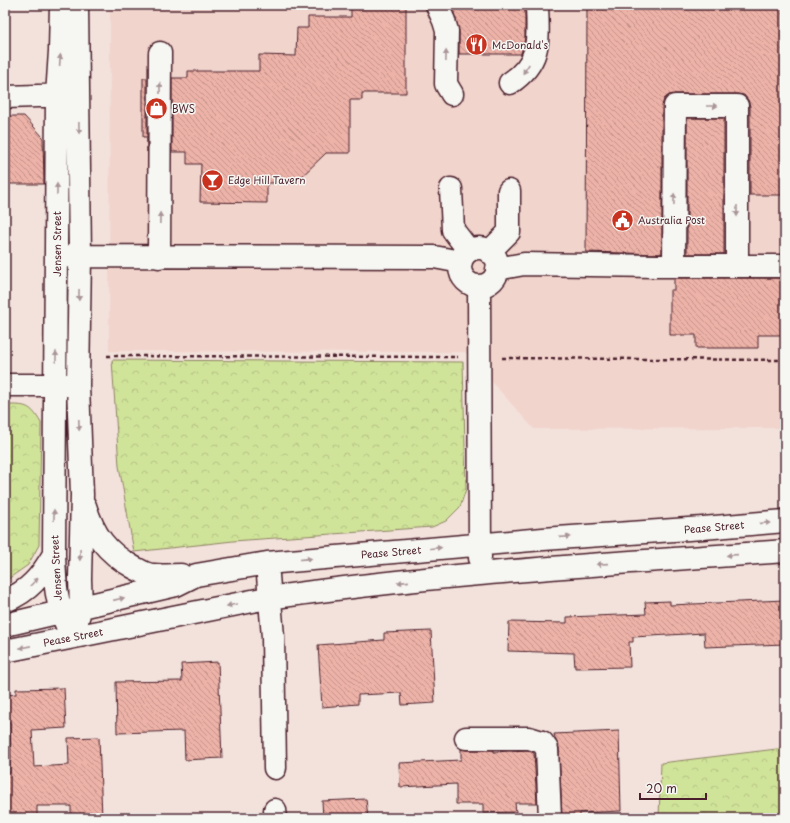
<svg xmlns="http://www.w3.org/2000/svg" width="790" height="823" viewBox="0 0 790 823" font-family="'Playpen Sans',sans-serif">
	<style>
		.built { fill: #f1d4cc }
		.forest { fill: url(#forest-crowns); stroke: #8d8262 }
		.building { fill: url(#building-back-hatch); stroke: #4a1f2b }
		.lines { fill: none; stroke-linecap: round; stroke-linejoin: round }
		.minor-casing { stroke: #4a1f2b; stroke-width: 25 }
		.path { stroke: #4a1f2b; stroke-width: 2.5; stroke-dasharray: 4 3; stroke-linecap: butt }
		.minor { stroke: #f6f6f2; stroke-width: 22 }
		.oneway { fill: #a99598 }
		.labels { text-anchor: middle; stroke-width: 3; stroke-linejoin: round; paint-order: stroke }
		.poi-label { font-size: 10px; fill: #4a1f2b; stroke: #f6f6f2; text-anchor: start }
		.street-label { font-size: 10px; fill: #4a1f2b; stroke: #f6f6f2 }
	</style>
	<defs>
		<pattern id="forest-crowns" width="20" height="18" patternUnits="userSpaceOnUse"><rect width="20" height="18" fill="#d0e499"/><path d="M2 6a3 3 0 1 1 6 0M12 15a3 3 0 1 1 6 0" fill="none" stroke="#b4c384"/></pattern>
		<pattern id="building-back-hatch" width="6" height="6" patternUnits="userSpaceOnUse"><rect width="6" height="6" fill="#edb3a8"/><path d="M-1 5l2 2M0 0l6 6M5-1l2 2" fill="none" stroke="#c29189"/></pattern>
	</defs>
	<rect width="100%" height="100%" fill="#f3e2dc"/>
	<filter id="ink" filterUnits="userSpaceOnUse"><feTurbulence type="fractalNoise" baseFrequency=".025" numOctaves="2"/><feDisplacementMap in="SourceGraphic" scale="8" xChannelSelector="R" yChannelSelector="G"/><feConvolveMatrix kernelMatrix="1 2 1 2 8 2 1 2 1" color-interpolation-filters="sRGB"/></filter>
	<g filter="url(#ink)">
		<path class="built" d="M 110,5 L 785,5 L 785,428 L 534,429 L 465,352 L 109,351 Z"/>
		<path class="forest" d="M 112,360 L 463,362 L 466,489 L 460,507 L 446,521 L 432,527 L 233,541 L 134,552 L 119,466 Z
			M 5,405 C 26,405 30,404 41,423 L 39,545 L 28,565 L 5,581 Z
			M 785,748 L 785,818 L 659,818 L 661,763 Z"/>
		<path class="building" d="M 351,5 L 406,5 L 406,93 L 362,93 L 362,100 L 350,100 L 350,153 L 326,153 L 295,183 L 267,183 L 267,203 L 200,202 L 201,164 L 187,164 L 187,152 L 172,152 L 172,78 L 188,78 L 188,71 L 259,71 L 259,55 L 296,56 L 297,28 L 308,28 L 308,17 L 351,17 Z
			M 469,5 L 525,5 L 525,38 L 521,54 L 459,54 L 459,31 L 454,13 L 454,6 Z
			M 637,5 L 785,5 L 785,195 L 750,195 L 750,106 L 748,100 L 744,95 L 737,94 L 675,94 L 669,95 L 664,99 L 662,106 L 662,254 L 586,252 L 587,8 L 637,8 Z
			M 143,78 L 147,78 L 147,152 L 147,137 L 143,137 Z
			M 5,116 L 24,116 L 43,137 L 44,184 L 5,184 Z
			M 687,118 L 724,118 L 724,254 L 687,254 Z
			M 674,278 L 780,278 L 780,280 L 785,280 L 785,335 L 758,335 L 758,348 L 696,348 L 696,335 L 670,335 L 670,290 L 674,290 Z
			M 785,600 L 785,644 L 705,647 L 704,633 L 633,637 L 633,642 L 629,642 L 630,667 L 575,668 L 574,653 L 508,651 L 509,622 L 567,623 L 567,617 L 646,614 L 645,602 L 670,601 L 670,605 Z
			M 431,631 L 435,703 L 402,705 L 401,693 L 358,695 L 358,704 L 322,707 L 318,645 L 384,640 L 384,633 Z
			M 218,662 L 222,758 L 185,760 L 184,731 L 117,733 L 116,682 L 182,681 L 181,664 Z
			M 64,688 L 66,728 L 32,730 L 34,767 L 69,765 L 68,738 L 99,737 L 102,818 L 71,818 L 71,806 L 37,806 L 37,818 L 5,818 L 5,773 L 10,773 L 10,760 L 11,760 L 10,722 L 5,722 L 5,695 L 16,694 L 16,689 Z
			M 619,731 L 621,811 L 580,813 L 580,817 L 562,818 L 559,748 L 555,738 L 554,734 Z
			M 461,749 L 466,750 L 494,750 L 494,752 L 527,750 L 534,753 L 537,803 L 515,803 L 516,812 L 483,813 L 483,804 L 456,804 L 456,784 L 400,787 L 399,763 L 461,760 Z
			M 366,799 L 368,818 L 323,818 L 322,801 Z"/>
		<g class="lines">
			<defs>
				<path id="minor" d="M 61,5 L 60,51 L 57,96 L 54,554 C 55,581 55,600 67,626
					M 437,5 L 444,21 L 447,31 L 446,84 L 452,94
					M 510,83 C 542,62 538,38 537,5
					M 5,97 L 71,95
					M 451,189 L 453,230 L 469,251
					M460 267a19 19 0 1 1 38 0a19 19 0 1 1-38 0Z
					M 489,252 L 509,232 L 509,191
					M 66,256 L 434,257 L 461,262
					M 159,257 L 160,53
					M 674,266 L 675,106 L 737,106 L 737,265
					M 497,269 L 524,264 L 657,266 L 785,266
					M 479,286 L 480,558
					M 5,385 L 70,385
					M 85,506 C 94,535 106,552 133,567 C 139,570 146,575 153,575 C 162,576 172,575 181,575
					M 267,563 L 273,637 L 275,768
					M 5,601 C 30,591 41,576 54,554
					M 77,621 L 81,607 L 80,579 L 82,495 L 78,385 L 80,256 L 77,5
					M 5,625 L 176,585 L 196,575 L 267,563 L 543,539 L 703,528 L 785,521
					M 5,651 L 262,599 C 436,573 611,564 785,551
					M 466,738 L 529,738 L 542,742 L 547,749 L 550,818
					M 275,810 L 276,818"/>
			</defs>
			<use href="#minor" class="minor-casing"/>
			<path class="path" d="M 107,356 L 458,357
				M 502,358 L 785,360"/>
			<use href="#minor" class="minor"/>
		</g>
		<defs><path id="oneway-solid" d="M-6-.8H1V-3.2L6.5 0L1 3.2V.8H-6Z"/></defs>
		<g class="oneway">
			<use href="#oneway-solid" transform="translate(446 56) rotate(-89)"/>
			<use href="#oneway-solid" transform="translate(60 60) rotate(-86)"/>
			<use href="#oneway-solid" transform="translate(526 69) rotate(123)"/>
			<use href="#oneway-solid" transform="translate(160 88) rotate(-90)"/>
			<use href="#oneway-solid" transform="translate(712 106)"/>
			<use href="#oneway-solid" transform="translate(79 128) rotate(89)"/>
			<use href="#oneway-solid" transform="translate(57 189) rotate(-90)"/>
			<use href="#oneway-solid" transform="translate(674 199) rotate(-89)"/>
			<use href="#oneway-solid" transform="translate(737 211) rotate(90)"/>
			<use href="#oneway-solid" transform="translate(160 218) rotate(-89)"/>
			<use href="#oneway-solid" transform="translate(79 295) rotate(91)"/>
			<use href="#oneway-solid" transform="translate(56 357) rotate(-89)"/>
			<use href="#oneway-solid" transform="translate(79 425) rotate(88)"/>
			<use href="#oneway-solid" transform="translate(54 515) rotate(-90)"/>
			<use href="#oneway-solid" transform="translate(765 523) rotate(-5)"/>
			<use href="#oneway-solid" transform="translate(565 537) rotate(-4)"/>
			<use href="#oneway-solid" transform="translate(436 548) rotate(-5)"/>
			<use href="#oneway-solid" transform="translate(80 555) rotate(91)"/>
			<use href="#oneway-solid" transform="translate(732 555) rotate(176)"/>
			<use href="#oneway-solid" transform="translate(306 559) rotate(-5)"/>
			<use href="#oneway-solid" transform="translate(602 564) rotate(176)"/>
			<use href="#oneway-solid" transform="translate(34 582) rotate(-45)"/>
			<use href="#oneway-solid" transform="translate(403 582) rotate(174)"/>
			<use href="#oneway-solid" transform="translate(119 599) rotate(-13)"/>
			<use href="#oneway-solid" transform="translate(232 605) rotate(168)"/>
			<use href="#oneway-solid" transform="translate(25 647) rotate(169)"/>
		</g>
	</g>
	<defs>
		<symbol id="restaurant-disc" viewBox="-11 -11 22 22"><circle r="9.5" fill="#c8321e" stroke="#f6f6f2"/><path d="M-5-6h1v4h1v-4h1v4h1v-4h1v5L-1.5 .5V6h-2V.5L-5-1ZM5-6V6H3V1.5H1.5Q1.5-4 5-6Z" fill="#fff"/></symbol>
		<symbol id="shop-disc" viewBox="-11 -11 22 22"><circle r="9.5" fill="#c8321e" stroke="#f6f6f2"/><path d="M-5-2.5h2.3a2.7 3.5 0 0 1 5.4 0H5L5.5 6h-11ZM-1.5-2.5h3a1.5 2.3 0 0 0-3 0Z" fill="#fff"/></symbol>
		<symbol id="bar-disc" viewBox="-11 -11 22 22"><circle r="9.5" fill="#c8321e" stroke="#f6f6f2"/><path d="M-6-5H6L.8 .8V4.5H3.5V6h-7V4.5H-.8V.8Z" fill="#fff"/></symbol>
		<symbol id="civic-disc" viewBox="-11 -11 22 22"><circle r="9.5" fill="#c8321e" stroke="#f6f6f2"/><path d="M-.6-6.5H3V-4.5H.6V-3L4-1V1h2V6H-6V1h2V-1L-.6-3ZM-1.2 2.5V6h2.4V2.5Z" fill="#fff"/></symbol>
	</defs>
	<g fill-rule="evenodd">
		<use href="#restaurant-disc" x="464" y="32" width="25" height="25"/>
		<use href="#shop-disc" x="144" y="96" width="25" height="25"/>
		<use href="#bar-disc" x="200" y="168" width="25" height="25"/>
		<use href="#civic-disc" x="610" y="208" width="25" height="25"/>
	</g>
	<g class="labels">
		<g class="poi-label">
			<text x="492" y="49">McDonald's</text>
			<text x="172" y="113">BWS</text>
			<text x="228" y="184">Edge Hill Tavern</text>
			<text x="638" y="224">Australia Post</text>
		</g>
		<g class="street-label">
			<text transform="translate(57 244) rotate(-90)" y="4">Jensen Street</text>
			<text transform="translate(714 527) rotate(-5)" y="4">Pease Street</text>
			<text transform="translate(391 552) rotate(-5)" y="4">Pease Street</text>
			<text transform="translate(56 568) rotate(-93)" y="4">Jensen Street</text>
			<text transform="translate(73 637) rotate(-11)" y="4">Pease Street</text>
		</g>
	</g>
	<rect width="790" height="823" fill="none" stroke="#f6f6f2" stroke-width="20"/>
	<rect x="10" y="10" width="770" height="803" fill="none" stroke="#4a1f2b" stroke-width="1.5" filter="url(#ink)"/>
	<path d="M640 793v6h66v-6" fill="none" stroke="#4a1f2b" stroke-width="2"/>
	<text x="646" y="793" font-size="12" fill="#4a1f2b" stroke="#f6f6f2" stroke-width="3" paint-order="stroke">20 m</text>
</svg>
